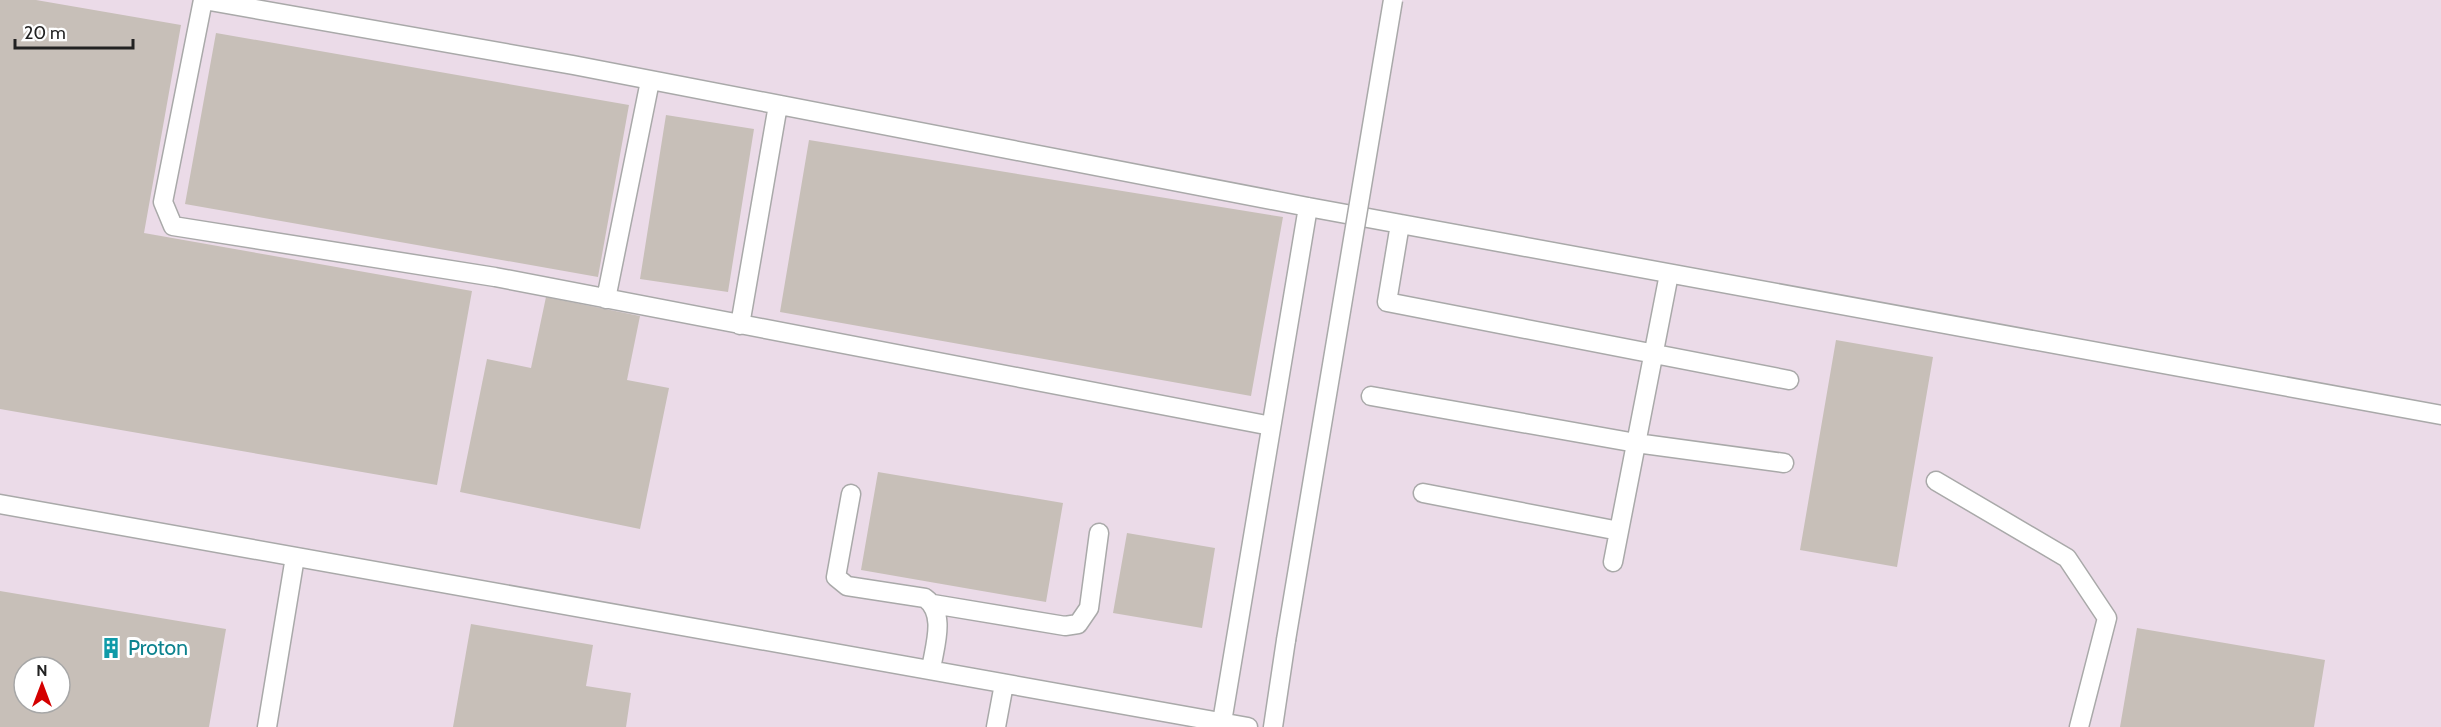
<svg xmlns="http://www.w3.org/2000/svg" width="2441" height="727" viewBox="0 0 2441 727" font-family="Cabin,sans-serif">
	<style>
		.industrial { fill: #ebdbe8; fill-rule: evenodd }
		.building { fill: #c7bfb8; fill-rule: evenodd }
		.lines { fill: none; stroke-linecap: round; stroke-linejoin: round }
		.service-casing { stroke: #a9a9a9; stroke-width: 21 }
		.service { stroke: #fff; stroke-width: 18 }
		.service-bridge-casing { stroke: #a9a9a9; stroke-width: 21; stroke-linecap: butt }
		.service-bridge { stroke: #fff; stroke-width: 18 }
		.labels { text-anchor: middle; stroke-width: 6; stroke-linejoin: round; paint-order: stroke }
		.culture-label { font-size: 21px; fill: #0d838f; stroke: #fff; text-anchor: start }
	</style>
	<rect width="100%" height="100%" fill="#f2efe9"/>
	<path class="industrial" d="M 0,0 L 2441,0 L 2441,727 L 0,727 ZM 24,667 L 60,667 L 60,703 L 24,703 Z"/>
	<path class="building" d="M 0,0 L 36,0 L 181,25 L 144,233 L 472,291 L 437,485 L 0,409 Z
		M 216,33 L 629,105 L 598,277 L 185,204 Z
		M 666,115 L 754,129 L 728,292 L 640,279 Z
		M 809,140 L 1283,217 L 1251,396 L 780,312 Z
		M 546,297 L 640,316 L 627,380 L 669,388 L 640,529 L 460,492 L 487,359 L 531,368 Z
		M 1836,340 L 1933,357 L 1897,567 L 1800,550 Z
		M 878,472 L 1063,503 L 1046,602 L 861,570 Z
		M 1127,533 L 1215,548 L 1202,628 L 1113,613 Z
		M 0,591 L 226,629 L 209,727 L 0,727 ZM 24,667 L 60,667 L 60,703 L 24,703 Z
		M 471,624 L 593,645 L 586,686 L 631,693 L 626,727 L 453,727 Z
		M 2137,628 L 2325,660 L 2314,727 L 2120,727 Z"/>
	<g class="lines">
		<defs>
			<path id="service" d="M 203,0 L 163,202 L 173,226 L 495,277 L 1271,426
				M 204,0 L 573,65 L 1308,207 L 2441,415
				M 1400,224 L 1387,302 L 1789,380
				M 606,299 L 650,81
				M 740,325 L 778,105
				M 1371,396 L 1636,443 L 1784,463
				M 1936,481 L 2067,558 L 2107,618 L 2079,727
				M 1423,493 L 1619,531
				M 851,494 L 836,577 L 847,586 L 925,598 C 947,614 934,647 931,670
				M 0,504 L 1248,727
				M 1613,562 L 1669,274
				M 933,604 L 1065,626 L 1078,624 L 1089,608 L 1099,533
				M 1222,722 L 1308,207
				M 267,727 L 295,557
				M 996,727 L 1004,684
				M 1273,727 L 1286,640"/>
		</defs>
		<use href="#service" class="service-casing"/>
		<use href="#service" class="service"/>
		<defs>
			<path id="service-bridge" d="M 1286,640 L 1393,0"/>
		</defs>
		<use href="#service-bridge" class="service-bridge-casing"/>
		<use href="#service-bridge" class="service-bridge"/>
	</g>
	<defs>
		<symbol id="building-bare" viewBox="-9 -9 18 18"><path d="M-4-6H4V6H1V3H-1V6H-4ZM-2.5-4.3h1.7v1.8h-1.7ZM.8-4.3h1.7v1.8H.8ZM-2.5-1h1.7V.8h-1.7ZM.8-1h1.7V.8H.8Z" fill="#0f9aa8" stroke="#fff" stroke-width="2.5" paint-order="stroke"/></symbol>
	</defs>
	<g fill-rule="evenodd">
		<use href="#building-bare" x="96" y="633" width="30" height="30"/>
	</g>
	<g class="labels">
		<g class="culture-label">
			<text x="128" y="655">Proton</text>
		</g>
	</g>
	<g transform="translate(42 685)"><circle r="28" fill="#ffffff" stroke="#a7a7a7" stroke-width="1.5"/>
	<path d="M0-4.5L10 22L0 15L-10 22Z" fill="#d40000"/>
	<text y="-9" font-size="16" font-weight="bold" text-anchor="middle" fill="#222222">N</text>
	</g>
	<path d="M15 39v9h118v-9" fill="none" stroke="#222222" stroke-width="3"/>
	<text x="24" y="39" font-size="18" fill="#222222" stroke="#ffffff" stroke-width="4.5" paint-order="stroke">20 m</text>
</svg>
